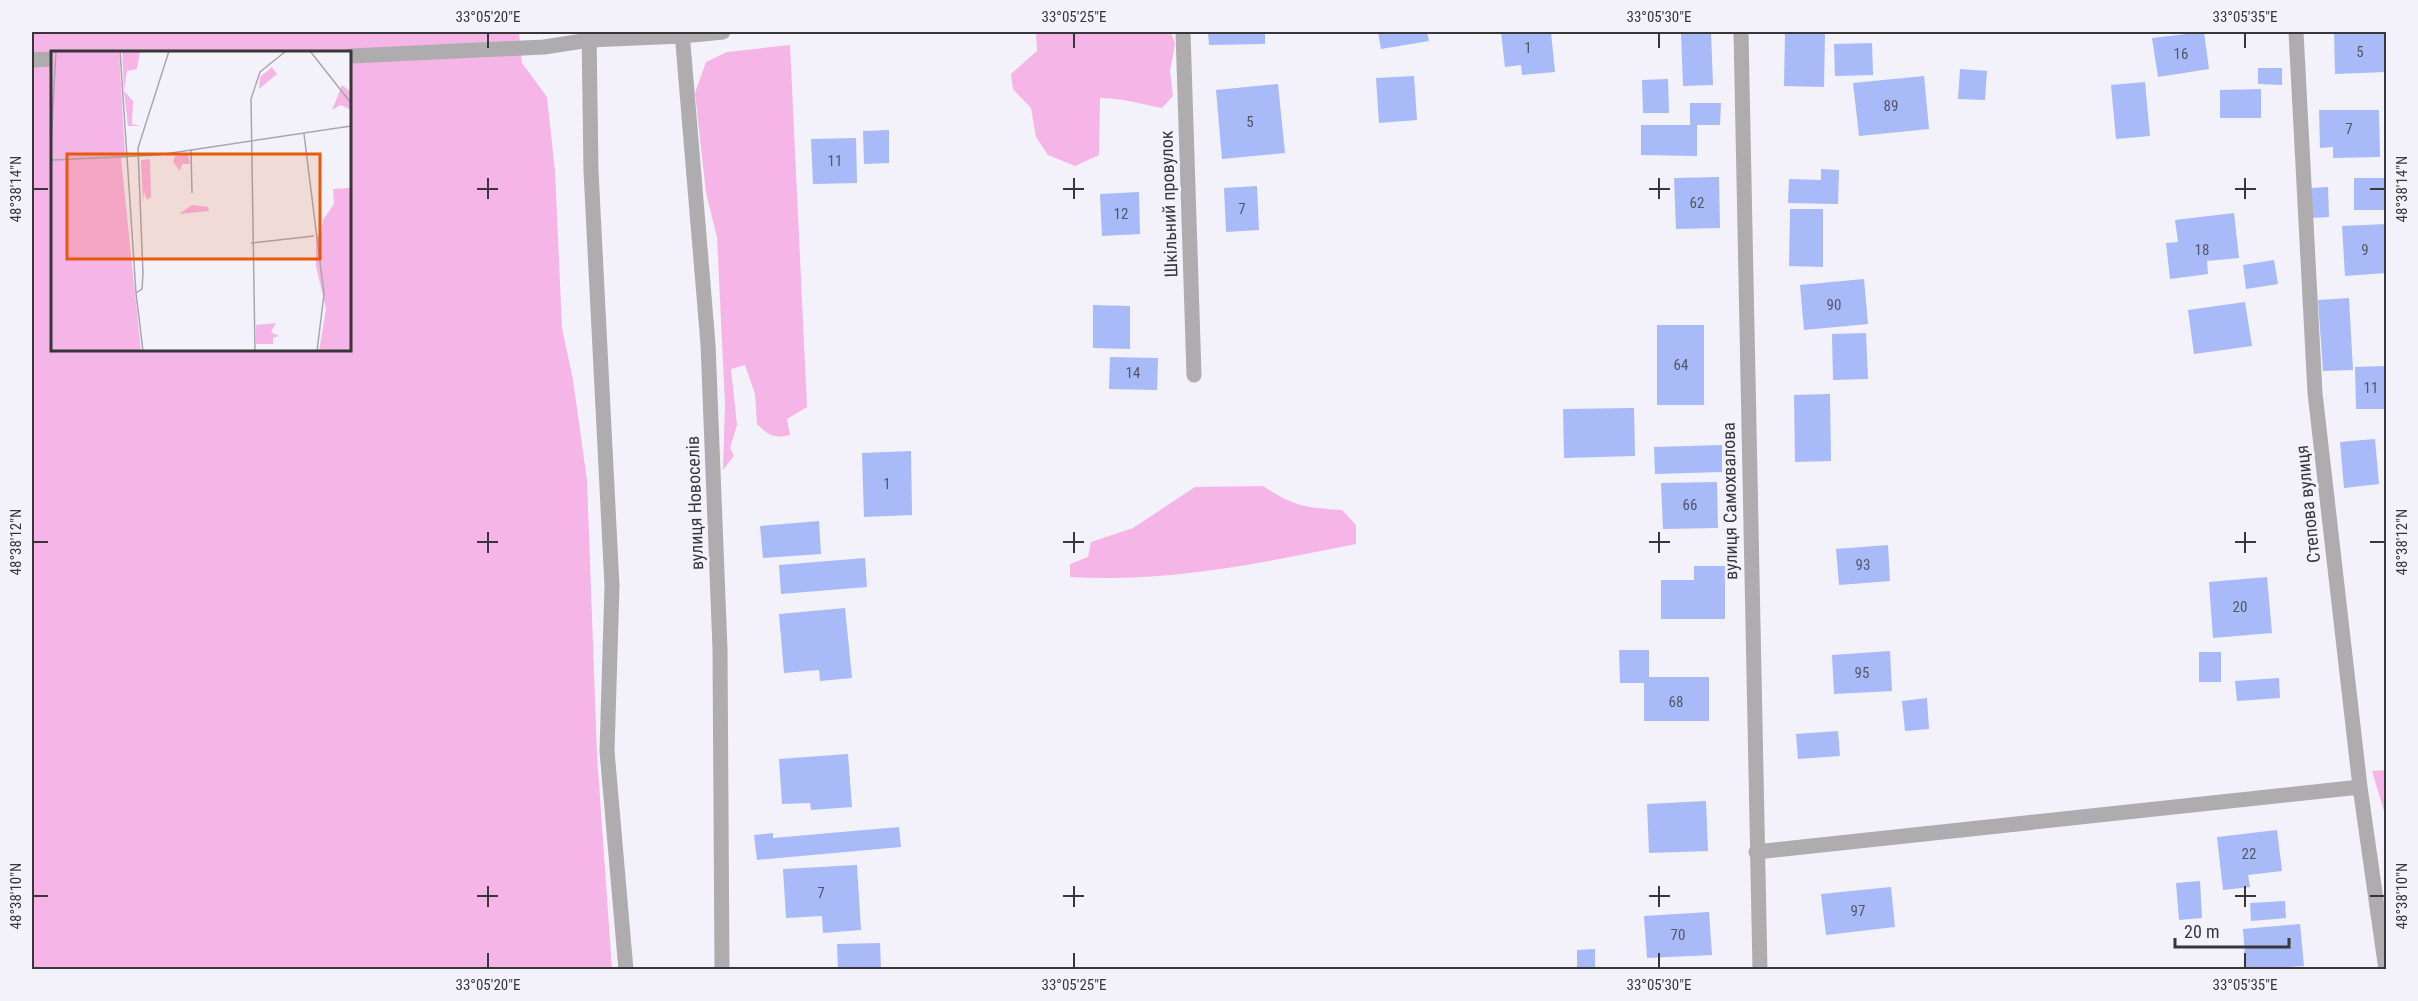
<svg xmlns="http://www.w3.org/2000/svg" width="2418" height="1001" viewBox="0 0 2418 1001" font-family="'Roboto Condensed',sans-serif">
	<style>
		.green { fill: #f5b5e6; fill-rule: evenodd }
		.building { fill: #a8baf7 }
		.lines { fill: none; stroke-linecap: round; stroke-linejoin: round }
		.minor { stroke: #aeacaf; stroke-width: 15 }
		.ticks { fill: none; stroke: #373639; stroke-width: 2 }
		.labels { text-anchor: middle; stroke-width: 6; stroke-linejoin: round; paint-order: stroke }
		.number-label { font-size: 15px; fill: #535768 }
		.street-label { font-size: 18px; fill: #373639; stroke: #f3f2fa }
		.inset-road { fill: none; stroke: #a8a7ad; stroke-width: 1.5 }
		.view { fill: #e8590c; fill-opacity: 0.15; stroke: #e8590c; stroke-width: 3 }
		.inset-edge { fill: none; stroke: #373639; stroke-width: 3 }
		.neatline { fill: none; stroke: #373639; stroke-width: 2 }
		.ticks-label { font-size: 15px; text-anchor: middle; fill: #373639 }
	</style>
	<rect width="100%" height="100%" fill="#f3f2fa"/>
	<path class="green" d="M 32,32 L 521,32 L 519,33 L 522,63 L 547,97 L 555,171 L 562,328 L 573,380 L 587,480 L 597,755 L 612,969 L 32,969 ZM 52,52 L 350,52 L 350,350 L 52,350 Z
		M 1036,32 L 1171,32 L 1175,44 L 1170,71 L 1173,96 L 1162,108 C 1141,104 1121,98 1100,98 L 1099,155 L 1075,166 L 1048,155 L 1036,137 L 1031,108 L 1013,89 L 1011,74 L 1037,51 Z
		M 790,45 L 807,407 L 787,419 L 790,435 C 773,439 768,435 757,424 L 755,394 L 745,365 L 731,369 L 737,425 L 730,448 L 734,456 L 723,470 L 725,405 L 717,237 L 706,193 L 695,93 L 706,62 L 727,52 Z
		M 1263,486 C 1293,506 1306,508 1342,510 L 1356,525 L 1356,544 C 1261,563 1167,583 1070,577 L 1070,564 L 1088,557 L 1091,542 L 1133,528 L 1195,487 Z
		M 2386,770 L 2386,818 L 2372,771 Z"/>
	<path class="building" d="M 1208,32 L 1265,32 L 1265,44 L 1209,45 Z
		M 1378,32 L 1427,32 L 1429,41 L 1381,49 Z
		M 1501,32 L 1551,32 L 1555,72 L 1522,75 L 1521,65 L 1505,67 Z
		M 1681,32 L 1711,32 L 1713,85 L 1683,86 Z
		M 1785,32 L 1825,32 L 1824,87 L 1784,86 Z
		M 2204,32 L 2209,69 L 2158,77 L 2152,38 Z
		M 2334,32 L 2386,32 L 2386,72 L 2335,74 Z
		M 1872,43 L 1873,75 L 1835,76 L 1834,44 Z
		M 2258,68 L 2282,68 L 2282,85 L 2258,84 Z
		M 1960,69 L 1987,71 L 1985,100 L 1958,99 Z
		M 1414,76 L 1417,120 L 1379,123 L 1376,78 Z
		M 1924,76 L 1929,129 L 1859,136 L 1853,83 Z
		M 1668,79 L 1669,113 L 1643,113 L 1642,80 Z
		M 2145,82 L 2150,136 L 2116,139 L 2111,85 Z
		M 1278,84 L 1285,153 L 1222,159 L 1216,90 Z
		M 2261,89 L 2261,118 L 2220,118 L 2220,90 Z
		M 1690,103 L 1721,103 L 1720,125 L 1697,125 L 1697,156 L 1641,155 L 1641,125 L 1690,125 Z
		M 2319,110 L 2379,110 L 2380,157 L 2333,158 L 2333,147 L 2320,148 Z
		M 889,130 L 889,163 L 864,164 L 863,131 Z
		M 856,138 L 857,183 L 813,184 L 811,139 Z
		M 1821,169 L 1839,170 L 1838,204 L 1788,203 L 1789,179 L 1821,180 Z
		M 1719,177 L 1720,228 L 1676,229 L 1674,178 Z
		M 2354,178 L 2386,178 L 2386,210 L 2354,210 Z
		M 1257,186 L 1259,230 L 1226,232 L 1224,188 Z
		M 2328,187 L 2329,217 L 2311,218 L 2310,188 Z
		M 1139,192 L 1140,234 L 1102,236 L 1100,194 Z
		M 1790,209 L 1823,209 L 1823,267 L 1789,266 Z
		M 2234,213 L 2239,258 L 2207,261 L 2208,274 L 2170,279 L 2166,243 L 2178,242 L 2175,220 Z
		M 2386,224 L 2386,273 L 2345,276 L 2342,226 Z
		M 2274,260 L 2278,284 L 2246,289 L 2243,265 Z
		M 1864,279 L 1868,324 L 1804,330 L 1800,285 Z
		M 2349,298 L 2353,370 L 2323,371 L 2318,300 Z
		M 2245,302 L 2252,346 L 2194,354 L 2188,310 Z
		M 1093,305 L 1130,306 L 1130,349 L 1093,348 Z
		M 1657,325 L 1704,325 L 1704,405 L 1657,405 Z
		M 1866,333 L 1868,379 L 1833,380 L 1832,334 Z
		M 1110,357 L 1158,358 L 1157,390 L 1109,389 Z
		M 2386,366 L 2386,409 L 2356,409 L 2355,367 Z
		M 1830,394 L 1831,461 L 1795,462 L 1794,395 Z
		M 1634,408 L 1635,456 L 1564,458 L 1563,409 Z
		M 2375,439 L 2379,484 L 2344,488 L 2340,442 Z
		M 1722,445 L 1722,472 L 1655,474 L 1654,447 Z
		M 911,451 L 912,515 L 864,517 L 862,453 Z
		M 1717,482 L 1718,528 L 1663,529 L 1661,483 Z
		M 819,521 L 821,554 L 763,558 L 760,526 Z
		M 1888,545 L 1890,581 L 1839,585 L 1836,549 Z
		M 865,558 L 867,587 L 781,594 L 779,565 Z
		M 1694,566 L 1725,566 L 1725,619 L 1661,619 L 1661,580 L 1694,580 Z
		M 2267,577 L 2272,633 L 2213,638 L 2209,582 Z
		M 845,608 L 852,678 L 820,681 L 819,670 L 784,673 L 779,614 Z
		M 1619,650 L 1649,650 L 1649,677 L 1709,677 L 1709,721 L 1644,721 L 1644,683 L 1620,683 Z
		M 1890,651 L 1892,691 L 1834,694 L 1832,655 Z
		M 2199,652 L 2221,652 L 2221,682 L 2199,682 Z
		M 2279,678 L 2280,698 L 2237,701 L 2235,681 Z
		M 1927,698 L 1929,729 L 1905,731 L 1902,701 Z
		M 1838,731 L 1840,756 L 1798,759 L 1796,734 Z
		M 848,754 L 852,807 L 811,810 L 810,803 L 782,804 L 779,759 Z
		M 1706,801 L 1708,851 L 1649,853 L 1647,804 Z
		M 899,827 L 901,847 L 757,860 L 754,835 L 773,833 L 773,838 Z
		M 2277,830 L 2282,871 L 2248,875 L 2250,887 L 2223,890 L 2217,837 Z
		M 857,865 L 861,930 L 823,933 L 822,916 L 786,918 L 783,869 Z
		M 2200,881 L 2202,918 L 2179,920 L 2176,883 Z
		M 1891,887 L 1895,927 L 1826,935 L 1821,894 Z
		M 2285,901 L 2286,918 L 2251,921 L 2250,903 Z
		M 1709,912 L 1712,955 L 1647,958 L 1644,916 Z
		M 2300,924 L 2304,966 L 2246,970 L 2243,929 Z
		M 880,943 L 881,970 L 838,970 L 837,944 Z
		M 1595,949 L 1595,970 L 1577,970 L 1577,950 Z"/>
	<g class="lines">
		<path class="minor" d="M 589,32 L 591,171 L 612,586 L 607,751 L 626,970
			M 682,32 L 708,344 L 720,649 L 722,970
			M 1183,32 L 1194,375
			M 1741,32 L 1760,970
			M 2296,32 L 2315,393 L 2360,787 L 2386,970
			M 350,56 L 544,47 L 590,40 L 682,36 L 723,32
			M 32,60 L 52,59
			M 1756,852 L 2360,787"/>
	</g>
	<path class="ticks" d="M 488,33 L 488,48M 1074,33 L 1074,48M 1659,33 L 1659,48M 2245,33 L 2245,48M 488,178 L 488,199M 1074,178 L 1074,199M 1659,178 L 1659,199M 2245,178 L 2245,199M 33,189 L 48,189M 477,189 L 498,189M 1063,189 L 1084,189M 1649,189 L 1670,189M 2235,189 L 2256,189M 2370,189 L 2385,189M 488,532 L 488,553M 1074,532 L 1074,553M 1659,532 L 1659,553M 2245,532 L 2245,553M 33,542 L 48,542M 477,542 L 498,542M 1063,542 L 1084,542M 1649,542 L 1670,542M 2235,542 L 2256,542M 2370,542 L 2385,542M 488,886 L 488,907M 1074,886 L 1074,907M 1659,886 L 1659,907M 2245,886 L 2245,907M 33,896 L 48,896M 477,896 L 498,896M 1063,896 L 1084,896M 1649,896 L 1670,896M 2235,896 L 2256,896M 2370,896 L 2385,896M 488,953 L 488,968M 1074,953 L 1074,968M 1659,953 L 1659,968M 2245,953 L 2245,968"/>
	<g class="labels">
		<g class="number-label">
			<text x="1528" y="53">1</text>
			<text x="2360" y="57">5</text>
			<text x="2181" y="59">16</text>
			<text x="1891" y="111">89</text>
			<text x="1250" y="127">5</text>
			<text x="2349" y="134">7</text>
			<text x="835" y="166">11</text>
			<text x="1697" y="208">62</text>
			<text x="1242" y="214">7</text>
			<text x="1121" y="219">12</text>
			<text x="2202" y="255">18</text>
			<text x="2365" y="255">9</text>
			<text x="1834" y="310">90</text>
			<text x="1681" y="370">64</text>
			<text x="1133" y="378">14</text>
			<text x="2371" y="393">11</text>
			<text x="887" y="489">1</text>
			<text x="1690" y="510">66</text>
			<text x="1863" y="570">93</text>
			<text x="2240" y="612">20</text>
			<text x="1862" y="678">95</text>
			<text x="1676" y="707">68</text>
			<text x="2249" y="859">22</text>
			<text x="821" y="898">7</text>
			<text x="1858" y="916">97</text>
			<text x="1678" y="940">70</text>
		</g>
		<g class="street-label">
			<text transform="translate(1169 204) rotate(-92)" y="6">Шкільний провулок</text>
			<text transform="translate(1730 501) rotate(-91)" y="6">вулиця Самохвалова</text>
			<text transform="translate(695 503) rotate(-92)" y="6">вулиця Новоселів</text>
			<text transform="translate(2308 504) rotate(-96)" y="6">Степова вулиця</text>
		</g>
	</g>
	<g transform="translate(51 51)">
		<rect width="300" height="300" fill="#f3f2fa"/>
		<path d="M 0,0 L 68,0 L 74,103 L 70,107 L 90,300 L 0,300 ZM 71,0 L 89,0 L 86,18 L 76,20 L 73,40 L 82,50 L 81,73 L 90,75 L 77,75 L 73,40 ZM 221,16 L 226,23 L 208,38 L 209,26 ZM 291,34 L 300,41 L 300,59 L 290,54 L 281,59 ZM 134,102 L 137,103 L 139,113 L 131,113 L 129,120 L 122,111 L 124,105 ZM 99,108 L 100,146 L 96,149 L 93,141 L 92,152 L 90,109 ZM 300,133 L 300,300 L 268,300 L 275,258 L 265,215 L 265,184 L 270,183 L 272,169 L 283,153 L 282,138 L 299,137 ZM 141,154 L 157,156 L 158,160 L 128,163 ZM 225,272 L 220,281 L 228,285 L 222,287 L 222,293 L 205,293 L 205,274 Z" fill="#f5b5e6"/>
		<path class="inset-road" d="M 69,0 L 85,242M 259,0 L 300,52M 253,83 L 273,243 L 266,300M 0,91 L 5,0M 140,99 L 141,142M 0,113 L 2,109 L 107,104 L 300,75M 200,192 L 263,185M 92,300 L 85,242 L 91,238 L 92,223 L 87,97 L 118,0M 204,300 L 200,48 L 209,21 L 235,0"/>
		<path class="view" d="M 16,103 L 269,103 L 269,208 L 16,208 Z"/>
		<rect width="300" height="300" class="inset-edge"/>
	</g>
	<rect width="2418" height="1001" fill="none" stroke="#f3f2fa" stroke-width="66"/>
	<path d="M2175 938v9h114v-9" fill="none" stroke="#373639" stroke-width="3"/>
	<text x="2184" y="938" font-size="18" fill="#373639" stroke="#f3f2fa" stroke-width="4.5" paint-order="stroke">20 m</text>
	<rect x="33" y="33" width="2352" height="935" class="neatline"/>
	<g class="ticks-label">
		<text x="488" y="22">33°05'20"E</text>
		<text x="1074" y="22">33°05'25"E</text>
		<text x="1659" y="22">33°05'30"E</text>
		<text x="2245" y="22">33°05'35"E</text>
		<text transform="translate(16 189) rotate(-90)" y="5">48°38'14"N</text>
		<text transform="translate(2402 189) rotate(-90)" y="5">48°38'14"N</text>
		<text transform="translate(16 542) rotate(-90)" y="5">48°38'12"N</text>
		<text transform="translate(2402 542) rotate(-90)" y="5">48°38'12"N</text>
		<text transform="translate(16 896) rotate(-90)" y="5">48°38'10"N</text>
		<text transform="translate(2402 896) rotate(-90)" y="5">48°38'10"N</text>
		<text x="488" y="990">33°05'20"E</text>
		<text x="1074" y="990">33°05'25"E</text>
		<text x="1659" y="990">33°05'30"E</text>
		<text x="2245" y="990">33°05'35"E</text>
	</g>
</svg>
